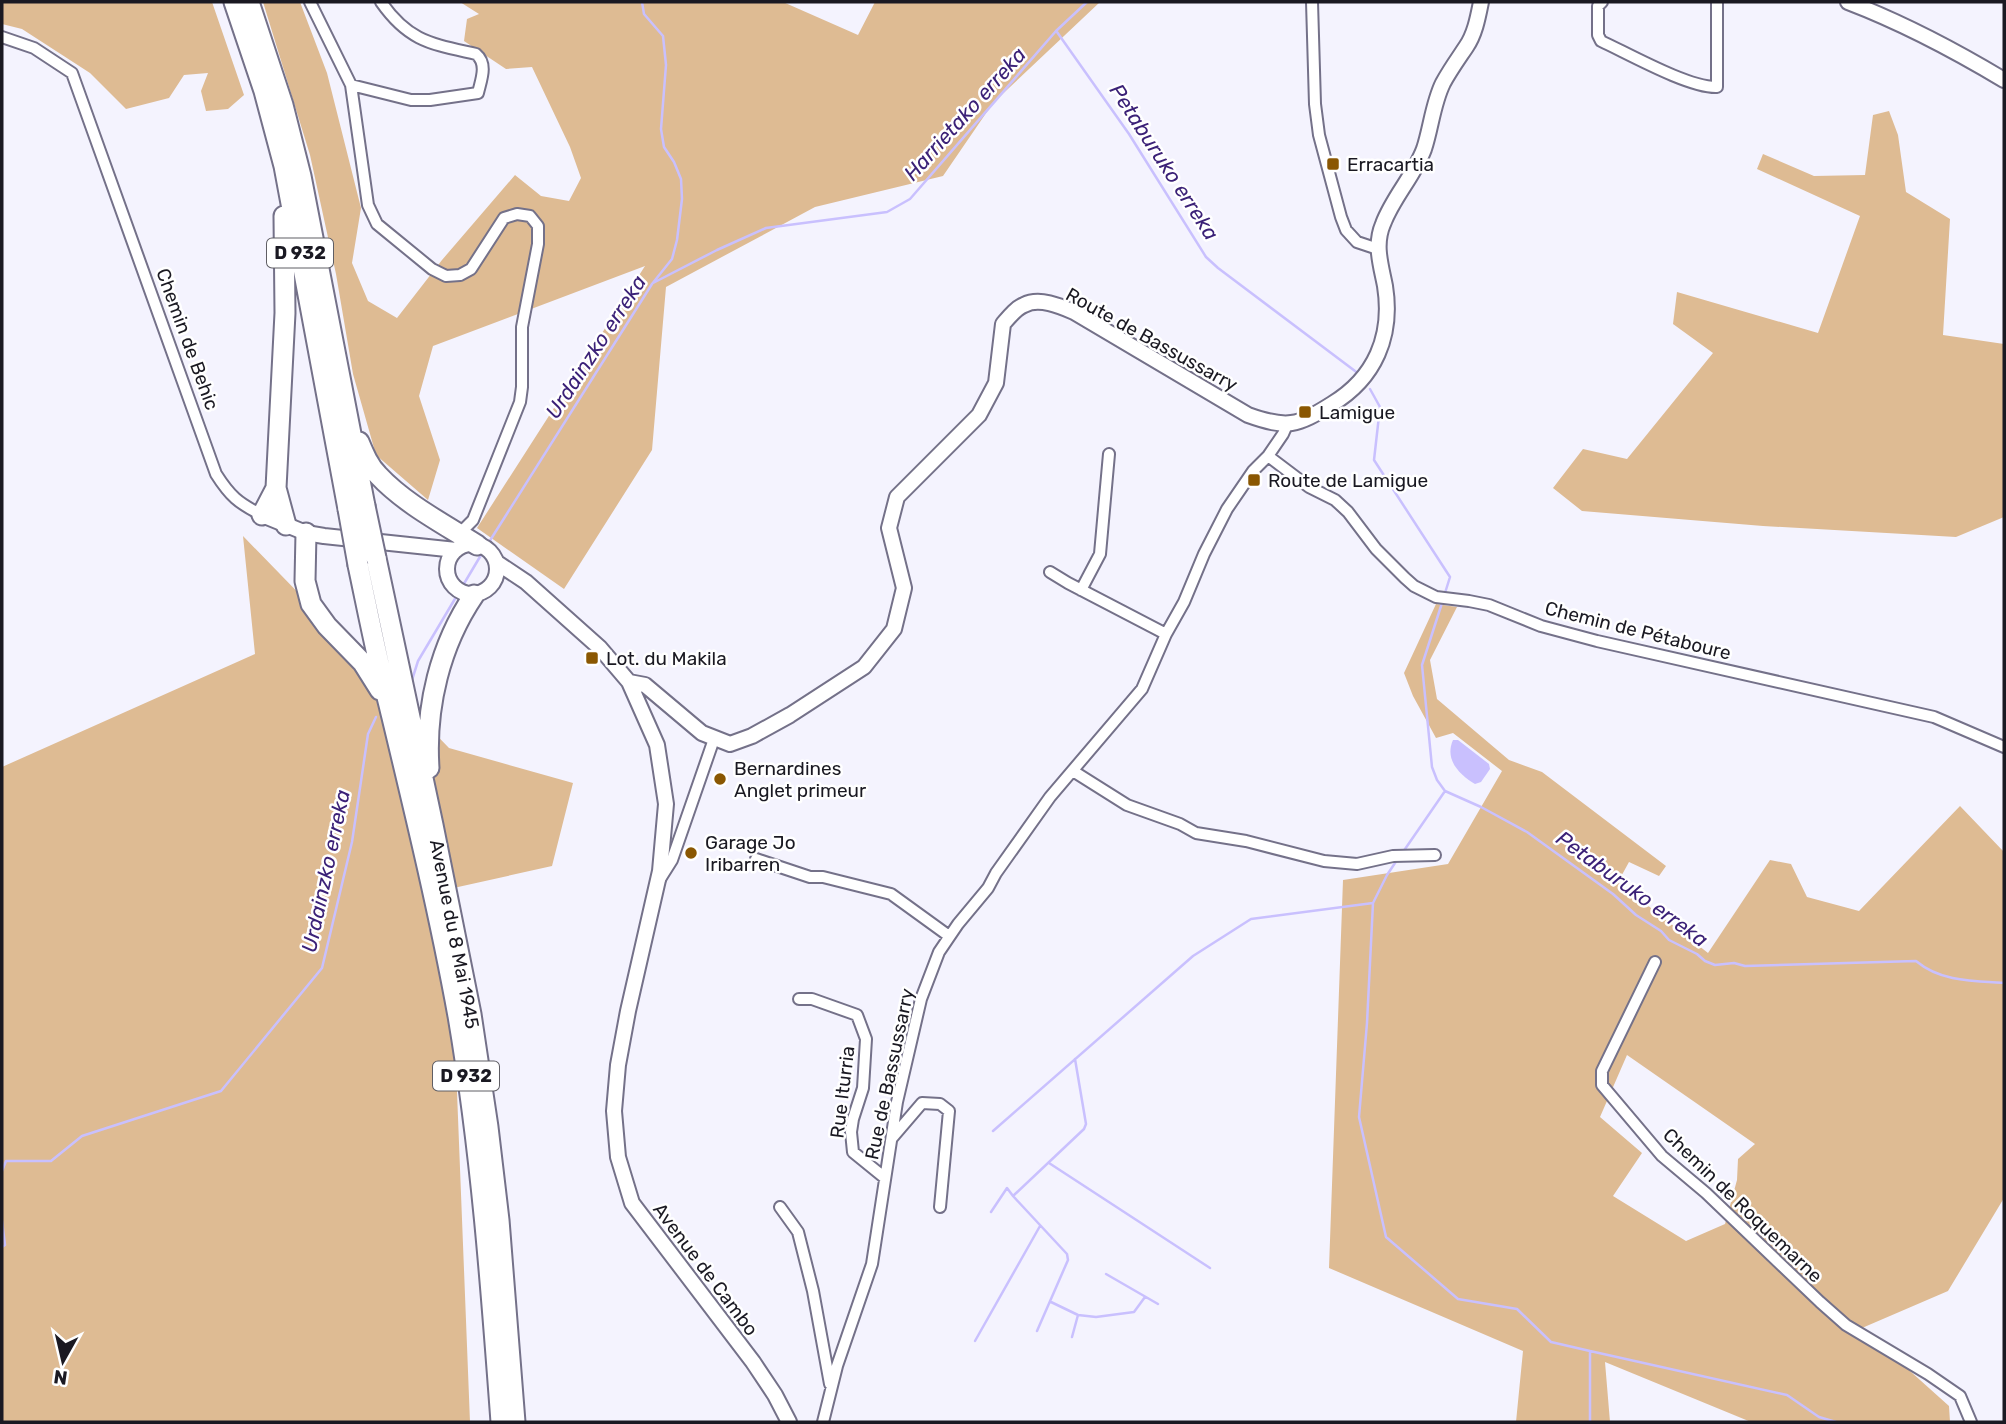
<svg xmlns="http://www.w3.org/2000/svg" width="2006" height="1424" viewBox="0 0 2006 1424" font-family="Rubik,sans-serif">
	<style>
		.green { fill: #debb93; fill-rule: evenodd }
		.water { fill: #c9c0fe }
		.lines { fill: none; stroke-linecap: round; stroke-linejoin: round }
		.stream { stroke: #c9c0fe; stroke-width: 2.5 }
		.minor-casing { stroke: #747189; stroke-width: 14 }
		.tertiary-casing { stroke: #747189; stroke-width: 18 }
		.trunk-casing { stroke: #747189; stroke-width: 23 }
		.minor { stroke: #fff; stroke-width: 10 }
		.tertiary { stroke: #fff; stroke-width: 14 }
		.trunk { stroke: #fff; stroke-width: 19 }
		.trunk-bridge-casing { stroke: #747189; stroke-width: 23; stroke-linecap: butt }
		.trunk-bridge { stroke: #fff; stroke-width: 19 }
		.poi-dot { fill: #8a5702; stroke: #fff; stroke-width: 2.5 }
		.labels { text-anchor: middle; stroke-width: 5; stroke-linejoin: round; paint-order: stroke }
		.shield { fill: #fff; stroke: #5f5e64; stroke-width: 2 }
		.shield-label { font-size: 18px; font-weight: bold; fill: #1a1922 }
		.poi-label { font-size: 19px; fill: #1a1922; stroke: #fff; text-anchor: start }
		.street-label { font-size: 19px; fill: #1a1922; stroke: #fff }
		.water-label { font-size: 21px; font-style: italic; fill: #3b2177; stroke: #fff }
	</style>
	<rect width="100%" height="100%" fill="#f4f3fe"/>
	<path class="green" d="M 2,2 L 212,2 L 244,95 L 228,109 L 206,111 L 201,91 L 208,73 L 184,75 L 169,98 L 126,109 L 90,73 L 22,29 L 2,24 Z
		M 263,2 L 300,2 L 327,73 L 361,208 L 352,263 L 368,301 L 397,318 L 442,260 L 515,175 L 541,196 L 569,201 L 581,178 L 570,147 L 532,67 L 506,69 L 464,41 L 467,19 L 479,14 L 460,2 L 783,2 L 858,35 L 875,2 L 1100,2 L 993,103 L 943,176 L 815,207 L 666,287 L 652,450 L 564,589 L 477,528 L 645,266 L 433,346 L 419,396 L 440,460 L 428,500 L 376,455 L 353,374 L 336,274 L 310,155 Z
		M 1889,111 L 1898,135 L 1906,192 L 1950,219 L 1943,335 L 2004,344 L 2004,517 L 1956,537 L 1763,526 L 1582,511 L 1553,488 L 1583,449 L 1627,459 L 1713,353 L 1673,324 L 1677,292 L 1818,333 L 1860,216 L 1757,169 L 1763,154 L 1814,176 L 1865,175 L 1873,115 Z
		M 243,536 L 449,748 L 573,783 L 552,866 L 449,889 L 470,1422 L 2,1422 L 2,767 L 255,654 Z
		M 1436,604 L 1457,607 L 1430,660 L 1437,699 L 1509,760 L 1542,772 L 1666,866 L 1659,876 L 1629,862 L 1618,882 L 1708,953 L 1770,860 L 1791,864 L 1807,897 L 1859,911 L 1960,806 L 2004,852 L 2004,1198 L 1948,1291 L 1862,1328 L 1949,1406 L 1950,1422 L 1751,1422 L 1605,1362 L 1610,1422 L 1516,1422 L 1523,1351 L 1329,1268 L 1343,880 L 1448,864 L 1502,771 L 1453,733 L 1436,738 L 1413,696 L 1404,673 ZM 1627,1055 L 1755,1144 L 1738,1159 L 1737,1180 L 1725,1224 L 1686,1241 L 1613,1196 L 1642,1153 L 1600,1117 Z"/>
	<path class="water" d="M 1453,740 L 1458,740 L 1489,764 L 1490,769 L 1481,782 L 1475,784 C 1460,775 1444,760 1453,740 Z"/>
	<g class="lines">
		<path class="stream" d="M 1057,32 L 1129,134 L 1206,257 L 1218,268 L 1359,374
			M 653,283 L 717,250 L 766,228 L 887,212 L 910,199 L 1056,31 L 1087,2
			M 1370,389 L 1380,407 L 1374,460 L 1450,577 L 1445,593
			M 1442,603 L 1422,665 L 1432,767 L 1437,780 L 1445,791 L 1481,807 L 1527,832 L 1613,894 L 1636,915 L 1661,931 L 1669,940 L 1697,954 L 1705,961 L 1715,965 L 1734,963 L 1745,966 L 1916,961 C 1941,982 1974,981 2004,983
			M 412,680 L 418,661 L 484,550 L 652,284 L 672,259 L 677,240 L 682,199 L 681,179 L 674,162 L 664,147 L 661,129 L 666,65 L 663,36 L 644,14 L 642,2
			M 1403,852 L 1445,791
			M 1397,860 L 1387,875 L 1373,903 L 1367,1023 L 1359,1117 L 1386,1237 L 1458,1299 L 1517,1309 L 1551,1342 L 1590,1351 L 1590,1422
			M 993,1131 L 1193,956 L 1251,919 L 1373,903
			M 1049,1163 L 1210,1268
			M 2,1171 L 6,1161 L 51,1161 L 82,1136 L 221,1091 L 322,968 L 352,842 L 368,734 L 376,717
			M 991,1212 L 1007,1188 L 1013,1196
			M 2,1221 L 5,1245 L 2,1247
			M 1106,1274 L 1158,1304
			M 1051,1302 L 1078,1315 L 1096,1317 L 1134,1312 L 1145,1297
			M 1037,1331 L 1068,1260 L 1067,1254 L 1013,1196 L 1084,1129 L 1086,1124 L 1075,1059
			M 1072,1337 L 1078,1315
			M 975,1341 L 1040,1226
			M 1590,1351 L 1787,1395 L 1819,1417 L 1836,1422"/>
		<defs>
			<path id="minor" d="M 310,2 L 351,85 L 368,205 L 377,224 L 432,269 L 446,276 L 460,275 L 471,269 L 504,218 L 517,214 L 530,216 L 538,226 L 538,244 L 522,327 L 522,387 L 520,402 L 473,520 L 459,534
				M 1312,2 L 1315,104 L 1319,135 L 1341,217 L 1346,230 L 1357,242 L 1378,249
				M 1602,2 L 1598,6 L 1598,35 L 1601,41 C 1629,54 1689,88 1717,87 L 1717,2
				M 2,37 L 34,48 L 72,73 L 216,474 C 230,496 238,503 262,515
				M 351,85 L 411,100 L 430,100 L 478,93 C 481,80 488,64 476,54 C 432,44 409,42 381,2
				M 1268,456 L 1309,487 L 1335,500 L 1348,512 L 1376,549 L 1405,578 L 1414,586 L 1436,597 L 1469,601 L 1489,605 L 1541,626 L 1597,641 L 1934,717 L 2004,747
				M 1050,572 L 1068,583 L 1166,634
				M 1081,590 L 1100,554 L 1109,454
				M 1073,771 L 1127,805 L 1180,824 L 1196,833 L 1246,841 L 1324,861 L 1357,864 L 1393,856 L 1435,855
				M 756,859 L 810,877 L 823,877 L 891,894 L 949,936
				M 660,879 L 672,860 L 714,739
				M 1655,962 L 1602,1071 L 1602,1085 L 1662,1156 L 1706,1193 L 1820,1302 L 1846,1325 L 1928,1374 L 1960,1396 L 1971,1422
				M 799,999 L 812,999 L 857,1015 L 866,1039 L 863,1088 L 853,1119 L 851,1132 L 853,1152 L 885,1178
				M 892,1138 L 922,1103 L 940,1104 L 949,1111 L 940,1207
				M 780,1207 L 798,1232 L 813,1291 L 830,1384
				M 823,1422 L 837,1366 L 872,1264 L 897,1102 L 921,999 L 939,952 L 958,924 L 988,888 L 996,873 L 1050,797 L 1142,689 L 1166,634 L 1184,602 L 1204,554 L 1227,509 L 1253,471 L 1268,456 L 1283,434 L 1287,425"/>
			<path id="tertiary" d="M 1848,2 C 1903,23 1954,50 2004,80
				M 262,515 L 306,533 L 324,536 L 456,550
				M447 569a25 25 0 1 1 50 0a25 25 0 1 1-50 0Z
				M 496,562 L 526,582 L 600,648 L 629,682 L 657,745 L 666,804 L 660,871 L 628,1011 L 618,1065 L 614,1111 L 618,1157 L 632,1203 L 753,1362 L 775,1395 L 789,1422
				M 629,682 L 645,685 L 702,733 L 730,744 L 752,736 L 790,715 L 864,667 L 894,629 L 904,588 L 889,528 L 897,497 L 979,415 L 996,383 L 1003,324 C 1009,317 1016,308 1024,305 C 1039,297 1060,306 1074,312 L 1248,415 C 1287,429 1297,426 1332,404 C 1375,378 1393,336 1385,286 C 1381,265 1374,245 1383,224 C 1393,197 1414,176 1424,149 C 1431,128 1433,103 1443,83 C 1450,70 1458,59 1466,47 C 1475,34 1478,17 1481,2"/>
			<path id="trunk" d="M 234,2 L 264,91 L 284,166 L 348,509
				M 249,2 L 283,105 L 301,176 L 365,506
				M 359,442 C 364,454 369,466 378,475 C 405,504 444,524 477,545
				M 276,488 L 286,525
				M 262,515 L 276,488 L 285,313 L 284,216
				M 306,533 L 305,581 L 311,604 L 327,626 L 363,663 L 380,690
				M 376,558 L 433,825 L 471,1014 L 488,1127 L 499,1220 L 515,1422
				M 358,565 C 368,612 377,659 389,705 C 414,809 439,912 458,1016 C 481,1151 491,1286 501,1422
				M 429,768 C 425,707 440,645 474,595"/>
		</defs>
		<use href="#minor" class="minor-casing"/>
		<use href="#tertiary" class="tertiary-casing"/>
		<use href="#trunk" class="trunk-casing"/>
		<use href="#minor" class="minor"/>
		<use href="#tertiary" class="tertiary"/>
		<use href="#trunk" class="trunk"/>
		<defs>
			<path id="trunk-bridge" d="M 365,506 L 376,558
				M 348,509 L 358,565"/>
		</defs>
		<use href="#trunk-bridge" class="trunk-bridge-casing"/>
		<use href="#trunk-bridge" class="trunk-bridge"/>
	</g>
	<g class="poi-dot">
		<rect x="1326" y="157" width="14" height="14" rx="3.5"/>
		<rect x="1298" y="405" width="14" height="14" rx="3.5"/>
		<rect x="1247" y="473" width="14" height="14" rx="3.5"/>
		<rect x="585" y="651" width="14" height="14" rx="3.5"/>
		<circle cx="720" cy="779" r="7"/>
		<circle cx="691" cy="853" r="7"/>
	</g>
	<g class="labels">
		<g class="shield">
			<rect x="267" y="238.5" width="66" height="29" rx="5"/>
			<rect x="433" y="1061.5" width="66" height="29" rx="5"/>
		</g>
		<g class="shield-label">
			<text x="300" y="259">D 932</text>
			<text x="466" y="1082">D 932</text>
		</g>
		<g class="poi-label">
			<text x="1347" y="171">Erracartia</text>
			<text x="1319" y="419">Lamigue</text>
			<text x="1268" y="487">Route de Lamigue</text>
			<text x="606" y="665">Lot. du Makila</text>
			<text x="734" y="775">Bernardines<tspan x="734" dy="22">Anglet primeur</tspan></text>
			<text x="705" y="849">Garage Jo<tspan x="705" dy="22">Iribarren</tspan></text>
		</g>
		<g class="street-label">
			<text transform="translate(188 339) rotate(70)" y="7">Chemin de Behic</text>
			<text transform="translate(1152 339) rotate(29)" y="7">Route de Bassussarry</text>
			<text transform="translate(1638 630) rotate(14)" y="7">Chemin de Pétaboure</text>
			<text transform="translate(455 934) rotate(79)" y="7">Avenue du 8 Mai 1945</text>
			<text transform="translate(889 1074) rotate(-78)" y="7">Rue de Bassussarry</text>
			<text transform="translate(842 1092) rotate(-83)" y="7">Rue Iturria</text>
			<text transform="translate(1743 1205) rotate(44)" y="7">Chemin de Roquemarne</text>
			<text transform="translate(706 1269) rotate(53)" y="7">Avenue de Cambo</text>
		</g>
		<g class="water-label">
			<text transform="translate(965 114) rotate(-48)" y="7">Harrietako erreka</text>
			<text transform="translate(1164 162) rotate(57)" y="7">Petaburuko erreka</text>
			<text transform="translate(596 347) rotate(-57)" y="7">Urdainzko erreka</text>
			<text transform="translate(326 871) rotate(-78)" y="7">Urdainzko erreka</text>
			<text transform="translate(1632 889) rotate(36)" y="7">Petaburuko erreka</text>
		</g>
	</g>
	<rect width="2006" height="1424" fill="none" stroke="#1a1922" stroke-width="7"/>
	<g transform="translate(63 1361) rotate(188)" stroke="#ffffff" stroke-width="5" paint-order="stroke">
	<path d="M0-5L12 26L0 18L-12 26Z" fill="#1a1922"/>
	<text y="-10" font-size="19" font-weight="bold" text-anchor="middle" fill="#1a1922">N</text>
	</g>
</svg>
